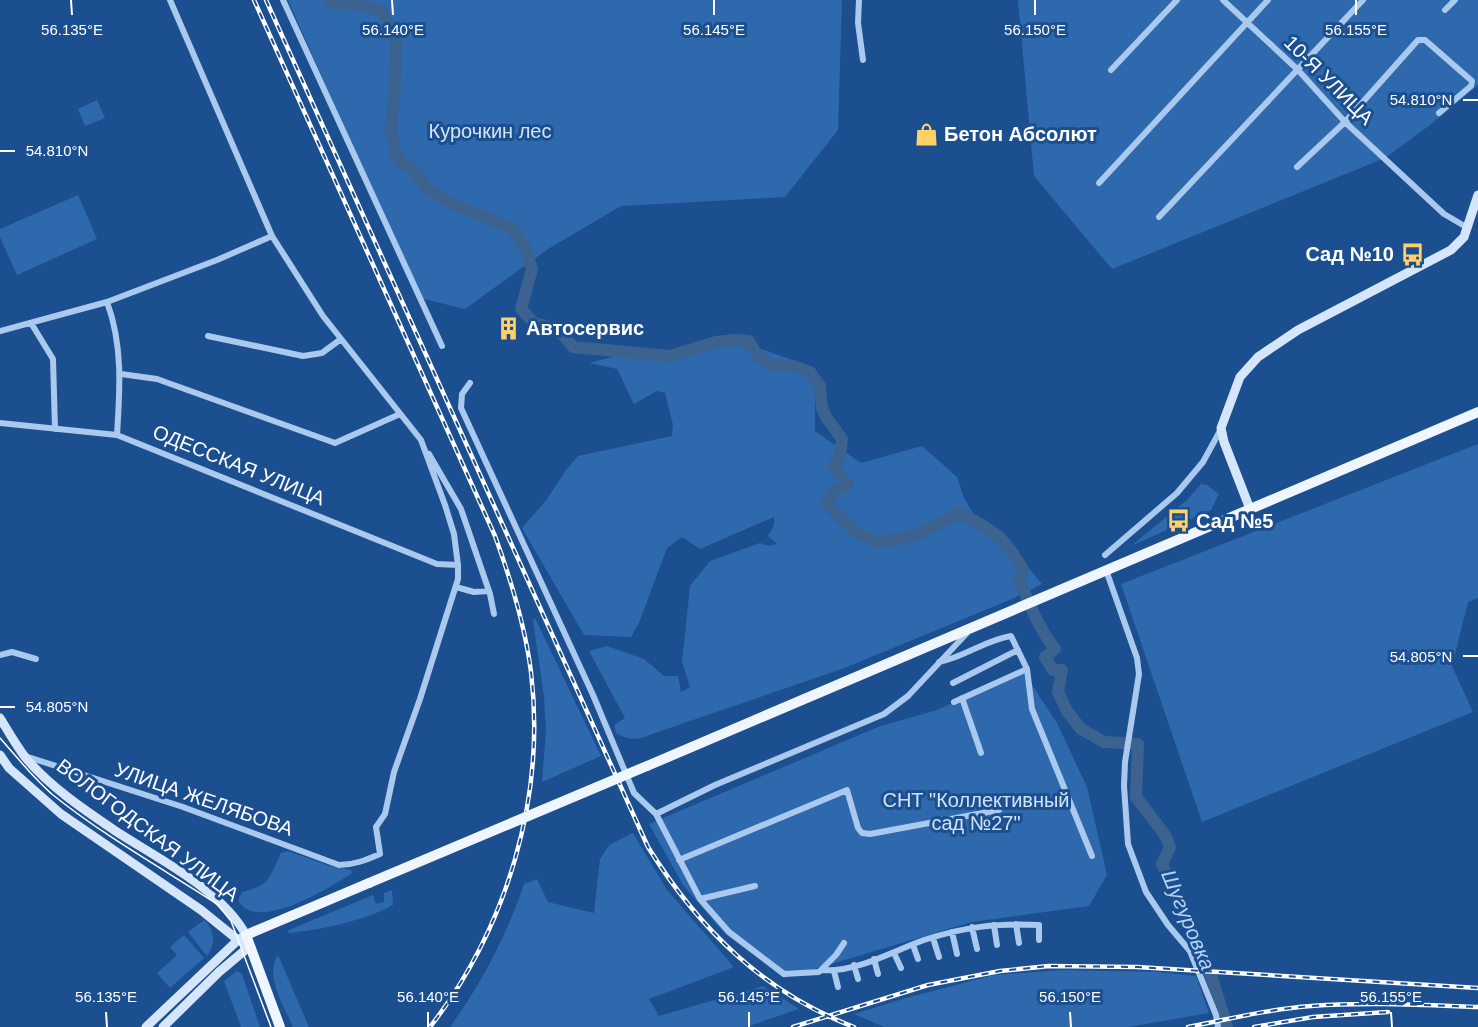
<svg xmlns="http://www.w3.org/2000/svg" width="1478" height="1027" viewBox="0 0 1478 1027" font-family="Helvetica,sans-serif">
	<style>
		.green { fill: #2e69ad }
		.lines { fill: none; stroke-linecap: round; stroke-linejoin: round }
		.river { stroke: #3c6290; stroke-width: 12 }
		.street { stroke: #a9c9ee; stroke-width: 6 }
		.secondary { stroke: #d6e6fa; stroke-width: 9 }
		.primary { stroke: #f0f6ff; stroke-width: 10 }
		.tram { stroke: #fff; stroke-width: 1.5 }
		.rail-casing { stroke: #fff; stroke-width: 4.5 }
		.rail { stroke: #1b4f8f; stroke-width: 2; stroke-dasharray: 7; stroke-linecap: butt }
		.primary-bridge { stroke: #f0f6ff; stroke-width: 10 }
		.ticks { fill: none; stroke: #fff; stroke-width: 2 }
		.labels { text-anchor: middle; stroke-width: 6; stroke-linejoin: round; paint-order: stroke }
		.street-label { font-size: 20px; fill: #fff; stroke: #1b4f8f }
		.park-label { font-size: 20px; fill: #cfe3fa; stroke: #1b4f8f }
		.poi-label { font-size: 20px; font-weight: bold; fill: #fff; stroke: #1b4f8f; text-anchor: start }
		.water-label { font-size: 21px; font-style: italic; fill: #b5d3f5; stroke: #1b4f8f }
		.ticks-label { font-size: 15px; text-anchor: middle; fill: #fff; stroke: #1b4f8f; stroke-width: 6; stroke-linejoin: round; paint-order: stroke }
	</style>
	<rect width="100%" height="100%" fill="#1b4f8f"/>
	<path class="green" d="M 288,0 L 842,0 L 838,130 L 785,197 L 621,206 L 548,249 L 465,309 L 420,298 Z
		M 1018,0 L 1478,0 L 1478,85 L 1430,125 L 1385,158 L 1112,269 L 1034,176 Z
		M 97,100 L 105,118 L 85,126 L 78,109 Z
		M 78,195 L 97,239 L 17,275 L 0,237 L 0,229 Z
		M 744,343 L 815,368 L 815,431 L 861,463 L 922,446 L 957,477 L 964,498 L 977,520 L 1002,536 L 1042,584 L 1012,599 L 842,669 L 652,734 C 639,740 629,741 616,733 L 614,725 L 625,718 L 589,651 L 607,646 L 644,659 L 664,676 L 678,676 L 681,692 L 690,687 L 682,662 L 690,586 L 710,561 L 760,543 L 769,546 L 777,544 L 768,536 L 774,525 L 774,517 L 700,549 L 682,537 L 667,548 L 639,623 L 631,637 L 584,635 L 522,528 L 547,499 L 566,470 L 578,456 L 672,436 L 673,425 L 665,393 L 657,391 L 634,404 L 617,369 L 589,363 L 627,353 L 681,359 L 694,345 Z
		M 1478,444 L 1478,598 L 1468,602 L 1452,666 L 1473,712 L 1202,822 L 1121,584 Z
		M 1201,484 L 1207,485 L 1219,494 L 1211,510 L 1131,546 L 1187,500 Z
		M 535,618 L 601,756 L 542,782 L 546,731 L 544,696 L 533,621 Z
		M 1022,670 L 1057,723 L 1087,787 L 1107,875 L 1089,906 L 972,922 L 784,978 L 724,933 L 683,885 L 649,824 L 878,727 L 937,710 Z
		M 633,833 L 667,890 L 734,967 L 649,999 L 659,1016 L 763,986 L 799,1009 L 746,1027 L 450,1027 C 481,984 507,935 524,884 L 537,879 L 548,902 L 594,913 L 600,859 L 609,845 Z
		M 288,851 L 330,866 L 351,870 L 352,873 C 330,888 255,934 238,900 L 242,892 C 271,885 269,878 281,853 Z
		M 392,890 L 393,905 C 364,921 321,930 288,933 L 289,930 L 373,895 L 376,904 L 384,902 L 384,893 Z
		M 204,920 C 215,930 216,944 207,956 L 188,932 Z
		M 184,935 L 204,958 L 170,988 L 157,973 L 177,955 L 170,947 Z
		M 278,955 L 309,1027 L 293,1027 C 284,1006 264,976 278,955 Z
		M 1063,970 L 1158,972 L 1196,976 L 1209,1013 L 1129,1027 L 884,1027 L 854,1014 L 906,998 L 994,975 Z
		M 237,971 L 242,974 L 260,1027 L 241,1027 L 224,981 Z"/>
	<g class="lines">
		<path class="river" d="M 330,0 L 332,3 L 355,3 L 383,12 L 396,42 L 395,84 L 391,129 L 396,155 L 401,162 L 412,169 L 429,190 L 453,204 L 512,228 L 525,247 L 532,269 L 521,309 L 534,323 L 558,329 L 573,347 L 670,356 L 716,342 L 735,340 L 749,341 L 757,355 L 767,362 L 774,365 L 793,366 L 810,372 L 820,386 L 822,408 L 826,417 L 842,439 L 840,456 L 834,466 L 848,485 L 837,489 L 826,503 L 855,532 L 879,543 L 919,534 L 959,513 C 991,528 1006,538 1023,570 L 1019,579 C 1029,603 1039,629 1055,649 L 1045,657 L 1053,670 L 1062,670 L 1058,692 L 1067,711 L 1081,729 L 1104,742 L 1138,744 L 1136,797 L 1165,835 L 1170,847 L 1162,864 L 1213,981 L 1227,1027"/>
		<path class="street" d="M 283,0 L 442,346
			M 859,0 L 858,23 L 863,60
			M 1223,0 L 1298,70 L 1345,122 L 1444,214 L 1468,228
			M 1445,10 L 1455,0
			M 1111,70 L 1177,0
			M 1297,167 L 1345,122 L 1418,40 L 1425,40 L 1472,81 L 1471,86 L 1439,113
			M 1099,183 L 1268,0
			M 1159,217 L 1363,0
			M 107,302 C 123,345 120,389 117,435
			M 31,323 L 53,359 L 55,429
			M 0,331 L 107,302 L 217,260 L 272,236
			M 208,336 L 303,356 L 322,353 L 341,339
			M 121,374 L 157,379 L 335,443 L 400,414
			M 470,383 L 462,394 L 461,408 L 593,695 L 634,793 L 656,814 L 700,899 L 755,886
			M 0,423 L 117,435 L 437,564 L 458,565
			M 429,454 L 461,509 L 490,594 L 494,614
			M 1105,555 L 1177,493 L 1203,462 L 1221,429
			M 1106,570 L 1137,658 L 1139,674 L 1125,762 L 1124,786 L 1128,844 L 1146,892 L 1168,925 L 1190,951 L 1216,1015 L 1218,1027
			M 456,587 L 474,592 L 489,591
			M 0,655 L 12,652 L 36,659
			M 939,662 C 965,657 985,640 1011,636 L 1027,669 L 954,702
			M 1027,669 L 1032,709 L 1092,856
			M 953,683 L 1018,650
			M 962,698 L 981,753
			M 25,756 L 183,807 L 339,865 C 354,865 366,860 380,854 L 376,827 L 385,814 L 394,772 L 420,699 L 458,579 L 458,565 L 454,534 L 445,505 L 421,440 L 323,316 L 272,236 L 170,0
			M 656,814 L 715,785 L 884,714 L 908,696 L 967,633
			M 679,860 L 847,790 L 858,828 L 862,833 L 870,834 L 999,810
			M 700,899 L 729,932 L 784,974 L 819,972 L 836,955 L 844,943
			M 1016,924 L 1019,943
			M 994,925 L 997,945
			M 972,927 L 977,949
			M 952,932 L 957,954
			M 933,938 L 939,957
			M 913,945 L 918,959
			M 894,953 L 901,968
			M 874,959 L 878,974
			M 854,965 L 858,979
			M 822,970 C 855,973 893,951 924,940 C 964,927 996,923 1039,925 L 1039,940
			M 834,971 L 838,987"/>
		<path class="secondary" d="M 1250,509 L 1224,442 L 1221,428 L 1240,377 L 1258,357 L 1298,330 L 1451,250 L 1464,237 L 1478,195
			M 0,718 C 8,731 16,745 25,757 C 49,786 83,809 114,830 C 158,859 221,889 246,935 L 238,940 L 146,1027
			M 0,755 L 9,768 L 61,814 L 201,910 L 238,940 L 250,946 L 219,972 L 163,1027"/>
		<path class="primary" d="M 647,766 L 1478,412
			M 280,1027 L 246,935 L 369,883"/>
		<path class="tram" d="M 0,738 C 17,757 33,778 53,795 C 104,836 163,869 217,904 L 231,921 L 271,1027"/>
		<defs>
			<path id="rail" d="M 254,0 L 495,536 C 511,580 525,625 531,672 C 546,797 507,928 430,1027
				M 266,0 L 648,847 C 699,929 763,992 854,1027
				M 793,1027 L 928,985 L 1000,971 L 1049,966 L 1137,967 L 1478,988
				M 1188,1027 C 1229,1019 1270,1009 1311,1006 C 1367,1002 1422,1005 1478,1007
				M 1254,1027 L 1313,1017 L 1388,1012"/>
		</defs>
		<use href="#rail" class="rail-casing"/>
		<use href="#rail" class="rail"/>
		<path class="primary-bridge" d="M 369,883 L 647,766"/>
	</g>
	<path class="ticks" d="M 71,0 L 72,15M 392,0 L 393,15M 714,0 L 714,15M 1035,0 L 1035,15M 1356,0 L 1356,15M 1463,100 L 1478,100M 0,151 L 15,151M 1463,656 L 1478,656M 0,707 L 15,707M 106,1012 L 107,1027M 428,1012 L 428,1027M 749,1012 L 749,1027M 1070,1012 L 1071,1027M 1391,1012 L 1392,1027"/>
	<defs>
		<symbol id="shop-bare" viewBox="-9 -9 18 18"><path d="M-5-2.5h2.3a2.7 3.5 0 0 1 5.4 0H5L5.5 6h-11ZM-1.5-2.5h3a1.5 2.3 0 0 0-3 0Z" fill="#ffd166" stroke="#1b4f8f" stroke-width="2.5" paint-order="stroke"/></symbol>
		<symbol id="bus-bare" viewBox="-9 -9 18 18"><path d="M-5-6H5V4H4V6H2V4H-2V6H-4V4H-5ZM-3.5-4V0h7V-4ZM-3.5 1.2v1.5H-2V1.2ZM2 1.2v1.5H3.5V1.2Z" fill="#ffd166" stroke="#1b4f8f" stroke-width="2.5" paint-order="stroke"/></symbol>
		<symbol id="building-bare" viewBox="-9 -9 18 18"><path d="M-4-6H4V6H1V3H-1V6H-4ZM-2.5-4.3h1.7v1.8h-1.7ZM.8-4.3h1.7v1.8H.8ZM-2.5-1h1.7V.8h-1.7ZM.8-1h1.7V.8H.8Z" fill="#ffd166" stroke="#1b4f8f" stroke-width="2.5" paint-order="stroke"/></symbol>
	</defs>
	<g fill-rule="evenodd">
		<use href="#shop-bare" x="910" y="118" width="33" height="33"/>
		<use href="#bus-bare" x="1396" y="238" width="33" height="33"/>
		<use href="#building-bare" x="492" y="312" width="33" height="33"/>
		<use href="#bus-bare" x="1162" y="504" width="33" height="33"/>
	</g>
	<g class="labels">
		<g class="street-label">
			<text transform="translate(1329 80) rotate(45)" y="7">10-Я УЛИЦА</text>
			<text transform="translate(239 465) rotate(22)" y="7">ОДЕССКАЯ УЛИЦА</text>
			<text transform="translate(204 799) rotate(19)" y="7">УЛИЦА ЖЕЛЯБОВА</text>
			<text transform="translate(148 830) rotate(37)" y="7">ВОЛОГОДСКАЯ УЛИЦА</text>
		</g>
		<g class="park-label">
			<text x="490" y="138">Курочкин лес</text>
			<text x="976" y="807">СНТ "Коллективный<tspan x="976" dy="23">сад №27"</tspan></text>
		</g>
		<g class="poi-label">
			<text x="944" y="141">Бетон Абсолют</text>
			<text x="1394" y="261" text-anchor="end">Сад №10</text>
			<text x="526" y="335">Автосервис</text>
			<text x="1196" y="528">Сад №5</text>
		</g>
		<g class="water-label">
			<text transform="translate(1188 920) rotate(67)" y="7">Шугуровка</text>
		</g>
	</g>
	<g class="ticks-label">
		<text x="72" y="35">56.135°E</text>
		<text x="393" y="35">56.140°E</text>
		<text x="714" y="35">56.145°E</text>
		<text x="1035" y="35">56.150°E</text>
		<text x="1356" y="35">56.155°E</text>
		<text x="1421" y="105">54.810°N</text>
		<text x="57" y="156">54.810°N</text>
		<text x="1421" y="662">54.805°N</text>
		<text x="57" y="712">54.805°N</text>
		<text x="106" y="1002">56.135°E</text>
		<text x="428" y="1002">56.140°E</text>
		<text x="749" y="1002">56.145°E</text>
		<text x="1070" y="1002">56.150°E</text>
		<text x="1391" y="1002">56.155°E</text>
	</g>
</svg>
